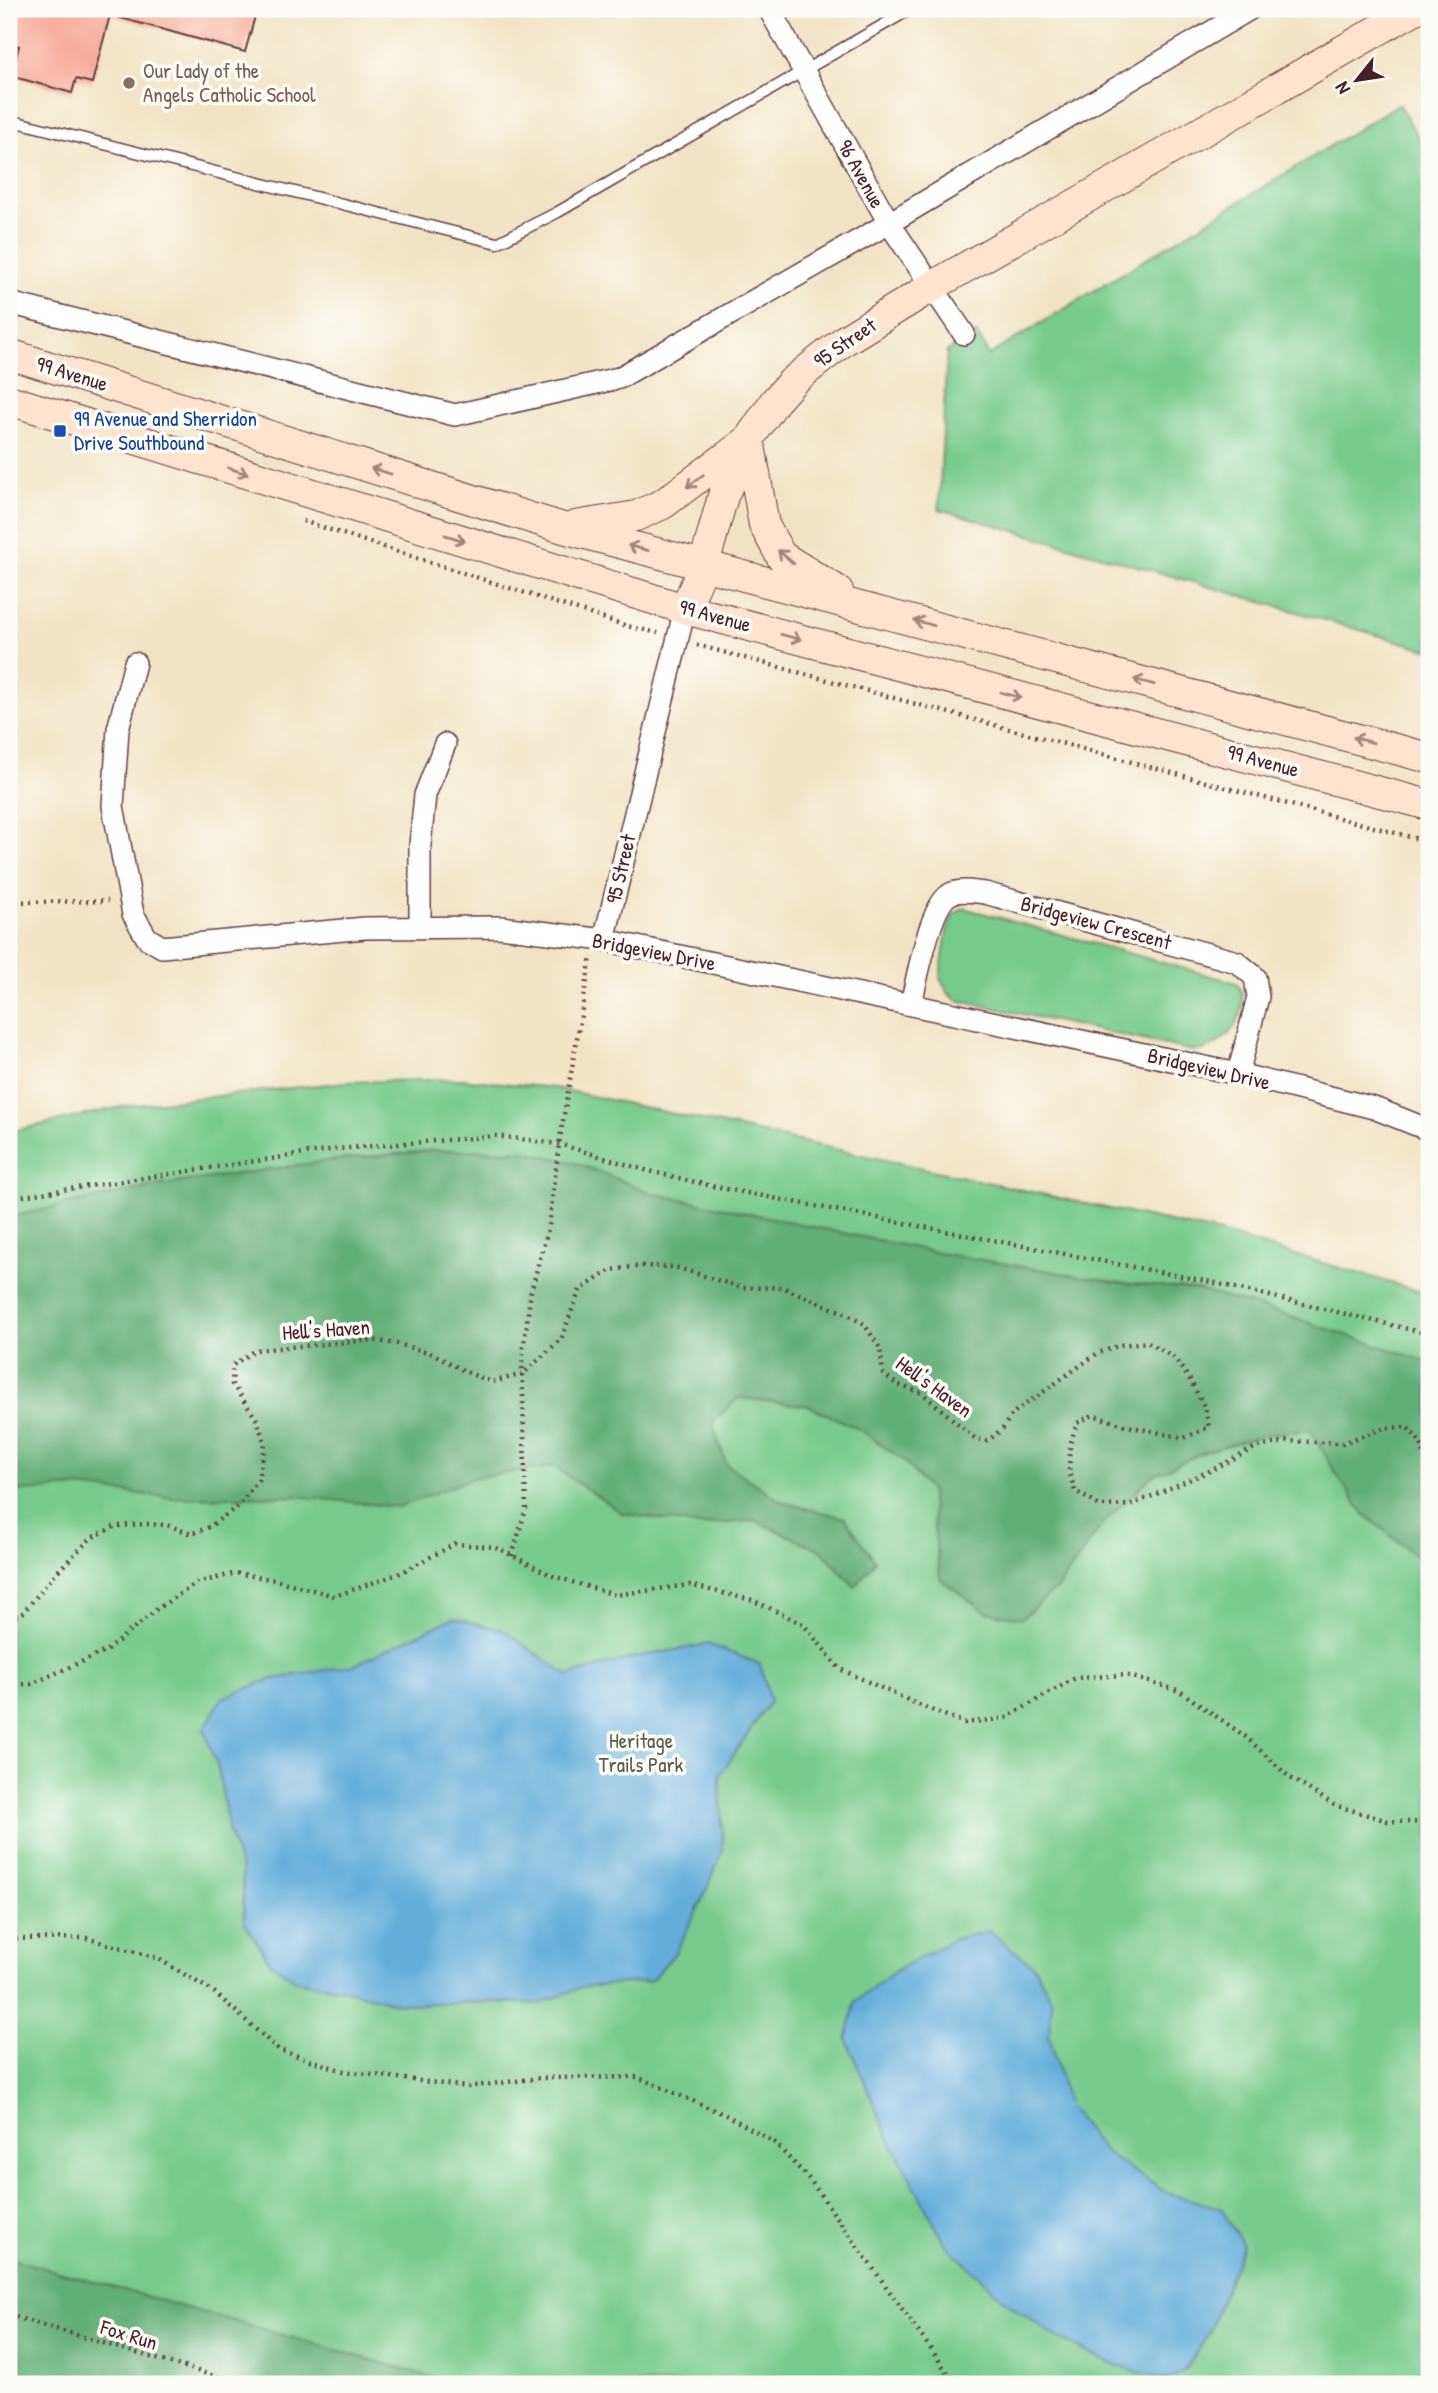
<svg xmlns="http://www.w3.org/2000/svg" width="1438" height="2393" viewBox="0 0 1438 2393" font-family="'Patrick Hand',sans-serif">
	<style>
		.green { fill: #77ca8d; stroke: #60745c; stroke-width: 2 }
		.forest { fill: #61ae78; stroke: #566652; stroke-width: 2 }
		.water { fill: #62adda; stroke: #566682; stroke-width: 2 }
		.building { fill: #f7a692 }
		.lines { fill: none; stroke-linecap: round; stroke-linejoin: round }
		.service-casing { stroke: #633c42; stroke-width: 13 }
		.minor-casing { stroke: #633c42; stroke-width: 24 }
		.secondary-casing { stroke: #633c42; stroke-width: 32 }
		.path { stroke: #633c42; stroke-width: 4.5; stroke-dasharray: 2 5; stroke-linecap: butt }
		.service { stroke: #fff; stroke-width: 10 }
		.minor { stroke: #fff; stroke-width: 21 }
		.secondary { stroke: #fde4d0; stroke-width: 30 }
		.oneway { stroke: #a4827e }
		.education-dot { fill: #8d6e63; stroke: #fdfcf7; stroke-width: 2.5 }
		.transit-dot { fill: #1a4fb4; stroke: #fdfcf7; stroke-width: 2.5 }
		.labels { text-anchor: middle; stroke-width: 7; stroke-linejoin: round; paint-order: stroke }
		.education-label { font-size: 21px; fill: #785e54; stroke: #fdfcf7; text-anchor: start }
		.street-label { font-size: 21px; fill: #4a1f2b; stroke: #fdfcf7 }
		.transit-label { font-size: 21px; fill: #164399; stroke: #fdfcf7; text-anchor: start }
		.park-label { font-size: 21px; fill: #5a5b4d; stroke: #fdfcf7 }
	</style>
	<rect width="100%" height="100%" fill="#fdfcf7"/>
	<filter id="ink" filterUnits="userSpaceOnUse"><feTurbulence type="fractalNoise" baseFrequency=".0143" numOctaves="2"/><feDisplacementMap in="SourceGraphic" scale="14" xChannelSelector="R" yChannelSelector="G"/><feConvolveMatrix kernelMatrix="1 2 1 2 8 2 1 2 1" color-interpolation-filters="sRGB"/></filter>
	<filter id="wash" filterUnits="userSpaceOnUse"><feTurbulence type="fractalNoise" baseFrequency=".00686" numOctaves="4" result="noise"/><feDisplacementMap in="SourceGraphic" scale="28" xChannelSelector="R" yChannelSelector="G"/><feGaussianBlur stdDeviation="1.57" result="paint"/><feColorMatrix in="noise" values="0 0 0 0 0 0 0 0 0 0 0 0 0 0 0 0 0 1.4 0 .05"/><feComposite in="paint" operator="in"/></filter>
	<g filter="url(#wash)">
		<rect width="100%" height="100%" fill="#f1e3c6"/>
		<path class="green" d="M 1399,104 L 1429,156 L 1429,650 L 939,509 L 947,351 L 977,334 L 989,355 Z
			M 964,908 L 1237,983 C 1255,1013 1225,1049 1194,1051 L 957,1000 L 948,993 L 940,978 L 947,931 L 953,915 Z
			M 461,1079 L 555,1088 L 1220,1233 L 1429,1294 L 1429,2384 L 9,2384 L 9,1132 L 125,1106 L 346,1082 Z"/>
		<path class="forest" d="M 434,1150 L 526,1151 L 579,1164 L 652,1193 L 939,1253 L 1122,1283 L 1198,1290 L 1270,1310 L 1429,1362 L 1429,1557 L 1416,1556 L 1363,1513 L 1335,1472 L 1310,1430 L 1268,1434 L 1204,1452 L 1152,1476 L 1104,1522 L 1059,1586 L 1022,1618 L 986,1612 L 940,1579 L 930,1491 L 904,1461 L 861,1430 L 809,1406 L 738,1398 L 712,1422 L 726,1464 L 782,1502 L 845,1518 L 875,1561 L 855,1587 L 821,1550 L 754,1520 L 701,1526 L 622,1513 L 553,1466 L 473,1478 L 399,1507 L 296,1496 L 174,1498 L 78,1487 L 9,1492 L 9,1217 L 154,1186 L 327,1161 Z
			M 9,2258 L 457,2384 L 9,2384 Z"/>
		<path class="water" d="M 453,1618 L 503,1630 L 568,1676 L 631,1658 L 708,1644 L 760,1664 L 770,1701 L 720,1775 L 723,1850 L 701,1902 L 675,1953 L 651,1981 L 582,1987 L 539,2004 L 506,2002 L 399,2004 L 339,1988 L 299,1982 L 271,1964 L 244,1921 L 242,1871 L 229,1833 L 218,1768 L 204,1729 L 222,1698 L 268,1680 L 354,1665 Z
			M 989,1931 L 1034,1966 L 1052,2001 L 1049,2036 L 1068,2105 L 1104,2152 L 1167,2193 L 1221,2208 L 1243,2245 L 1207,2336 L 1185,2370 L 1167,2380 L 1117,2366 L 1061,2340 L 1006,2302 L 945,2244 L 887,2134 L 846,2039 L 856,2001 L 898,1969 L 955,1939 Z"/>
		<g id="blocks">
			<path class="building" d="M 9,9 L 257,9 L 245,52 L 110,15 L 92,83 L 76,79 L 72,93 L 11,76 L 19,46 L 9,43 Z"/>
		</g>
	</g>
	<g filter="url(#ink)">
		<use href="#blocks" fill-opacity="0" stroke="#633c42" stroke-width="2"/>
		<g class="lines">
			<defs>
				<path id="service" d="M 9,120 L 497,243 L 558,212 L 911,9"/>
				<path id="minor" d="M 769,9 L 889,223 L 964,334
					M 9,303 L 455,415 L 619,378 L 889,223 L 1250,9
					M 135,663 L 118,729 L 113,806 L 133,914 L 147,938 L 162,947 L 365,928 L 501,927 L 604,940 L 1238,1074 L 1374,1108 L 1429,1130
					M 420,928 L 420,845 L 425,795 L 445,744
					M 604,940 L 685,609
					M 911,1004 C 917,980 930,902 952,893 C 963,889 974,892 985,893 L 1237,962 L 1255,977 L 1258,997 L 1238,1074"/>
				<path id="secondary" d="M 9,354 L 563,528 L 1429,758
					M 9,400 L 685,609 L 1429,805
					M 749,439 L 764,525 L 781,556 L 838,591
					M 575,526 L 636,516 L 663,504 L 746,442
					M 685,609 L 704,565 L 723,496 L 749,439 L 775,401 L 793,381 L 845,340 L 933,286 L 1415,9"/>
			</defs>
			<use href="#service" class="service-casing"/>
			<use href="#minor" class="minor-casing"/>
			<use href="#secondary" class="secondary-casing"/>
			<path class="path" d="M 303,521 L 627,626 L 658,633
				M 697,645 L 1429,842
				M 9,902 L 108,901
				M 9,1198 L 337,1149 L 496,1136 L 559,1144 L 645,1170 L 716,1187 L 1211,1282 L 1429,1334
				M 512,1556 L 526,1509 L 522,1359 L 531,1291 L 549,1226 L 559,1144 L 591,957
				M 9,1617 L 21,1615 L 57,1572 L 91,1538 L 116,1526 L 145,1524 L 167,1525 L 191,1534 L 209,1527 L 237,1507 L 258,1480 L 265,1444 L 257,1420 L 232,1384 L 233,1365 L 255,1350 L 372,1340 L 398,1344 L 434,1354 L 466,1372 L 492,1382 L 523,1374 L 561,1339 L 580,1290 L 611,1270 L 641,1266 L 675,1267 L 743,1288 L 782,1287 L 844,1313 L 864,1324 L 880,1348 L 883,1373 L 896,1384 L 922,1393 L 976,1439 L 988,1441 L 1003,1428 L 1012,1414 L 1098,1353 L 1121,1345 L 1148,1342 L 1173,1357 L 1189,1378 L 1205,1408 L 1209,1427 L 1184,1438 L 1123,1425 L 1093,1415 L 1077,1423 L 1070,1445 L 1069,1472 L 1075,1491 L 1100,1506 L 1131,1505 L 1212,1470 L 1254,1448 L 1287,1441 L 1343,1443 L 1384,1428 L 1407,1427 L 1421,1443 L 1429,1472
				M 9,1685 L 31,1684 L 106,1651 L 157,1609 L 197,1583 L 236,1573 L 276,1580 L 335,1596 L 398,1574 L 455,1544 L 495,1547 L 553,1576 L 615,1595 L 689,1585 L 752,1600 L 803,1624 L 840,1669 L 921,1706 L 965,1723 L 1006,1718 L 1075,1678 L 1126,1675 L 1180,1691 L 1246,1737 L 1289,1777 L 1334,1805 L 1388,1821 L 1429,1823
				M 9,1939 L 86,1938 L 157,1958 L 214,1992 L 279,2050 L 344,2071 L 467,2087 L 540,2078 L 637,2077 L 728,2116 L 774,2142 L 810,2180 L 950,2376 L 961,2384
				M 9,2315 L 241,2384"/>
			<use href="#service" class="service"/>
			<use href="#minor" class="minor"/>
			<use href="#secondary" class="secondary"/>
		</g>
		<defs><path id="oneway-shaft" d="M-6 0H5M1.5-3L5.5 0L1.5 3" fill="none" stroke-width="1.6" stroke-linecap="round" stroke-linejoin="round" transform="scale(1.75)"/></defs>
		<g class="oneway">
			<use href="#oneway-shaft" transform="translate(238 471) rotate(17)"/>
			<use href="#oneway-shaft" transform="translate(381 471) rotate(-163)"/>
			<use href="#oneway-shaft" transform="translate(695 481) rotate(143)"/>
			<use href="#oneway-shaft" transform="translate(455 538) rotate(17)"/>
			<use href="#oneway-shaft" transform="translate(638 548) rotate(-165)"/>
			<use href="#oneway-shaft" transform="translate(786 557) rotate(-139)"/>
			<use href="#oneway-shaft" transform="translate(924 623) rotate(-165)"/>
			<use href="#oneway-shaft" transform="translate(791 637) rotate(15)"/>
			<use href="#oneway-shaft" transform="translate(1144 682) rotate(-165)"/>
			<use href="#oneway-shaft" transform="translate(1011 695) rotate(15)"/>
			<use href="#oneway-shaft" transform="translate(1363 740) rotate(-165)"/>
		</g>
	</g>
	<circle class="education-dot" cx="129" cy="83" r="7"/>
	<rect class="transit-dot" x="53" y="424" width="14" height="14" rx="3.5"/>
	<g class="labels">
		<g class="education-label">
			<text x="143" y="78">Our Lady of the<tspan x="143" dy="24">Angels Catholic School</tspan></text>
		</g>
		<g class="street-label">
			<text transform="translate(861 174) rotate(61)" y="7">96 Avenue</text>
			<text transform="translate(845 343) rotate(-35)" y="7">95 Street</text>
			<text transform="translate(72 374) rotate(17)" y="7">99 Avenue</text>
			<text transform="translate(715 616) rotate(15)" y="7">99 Avenue</text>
			<text transform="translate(1263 761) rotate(15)" y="7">99 Avenue</text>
			<text transform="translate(621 869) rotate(-77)" y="7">95 Street</text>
			<text transform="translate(1096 923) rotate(15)" y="7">Bridgeview Crescent</text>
			<text transform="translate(654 952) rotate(11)" y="7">Bridgeview Drive</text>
			<text transform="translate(1209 1069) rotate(13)" y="7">Bridgeview Drive</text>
			<text transform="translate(326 1330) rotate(-4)" y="7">Hell's Haven</text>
			<text transform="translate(934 1387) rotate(36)" y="7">Hell's Haven</text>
			<text transform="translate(129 2335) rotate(17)" y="7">Fox Run</text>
		</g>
		<g class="transit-label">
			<text x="74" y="426">99 Avenue and Sherridon<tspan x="74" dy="24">Drive Southbound</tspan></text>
		</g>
		<g class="park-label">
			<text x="641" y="1748">Heritage<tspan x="641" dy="24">Trails Park</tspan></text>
		</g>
	</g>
	<rect width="1438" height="2393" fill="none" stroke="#fdfcf7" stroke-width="35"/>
	<g transform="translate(1357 80) rotate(240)" stroke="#fdfcf7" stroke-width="5" paint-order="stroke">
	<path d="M0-5L12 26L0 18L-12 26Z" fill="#4a1f2b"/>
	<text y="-10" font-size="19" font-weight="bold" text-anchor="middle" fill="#4a1f2b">N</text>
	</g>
</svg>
